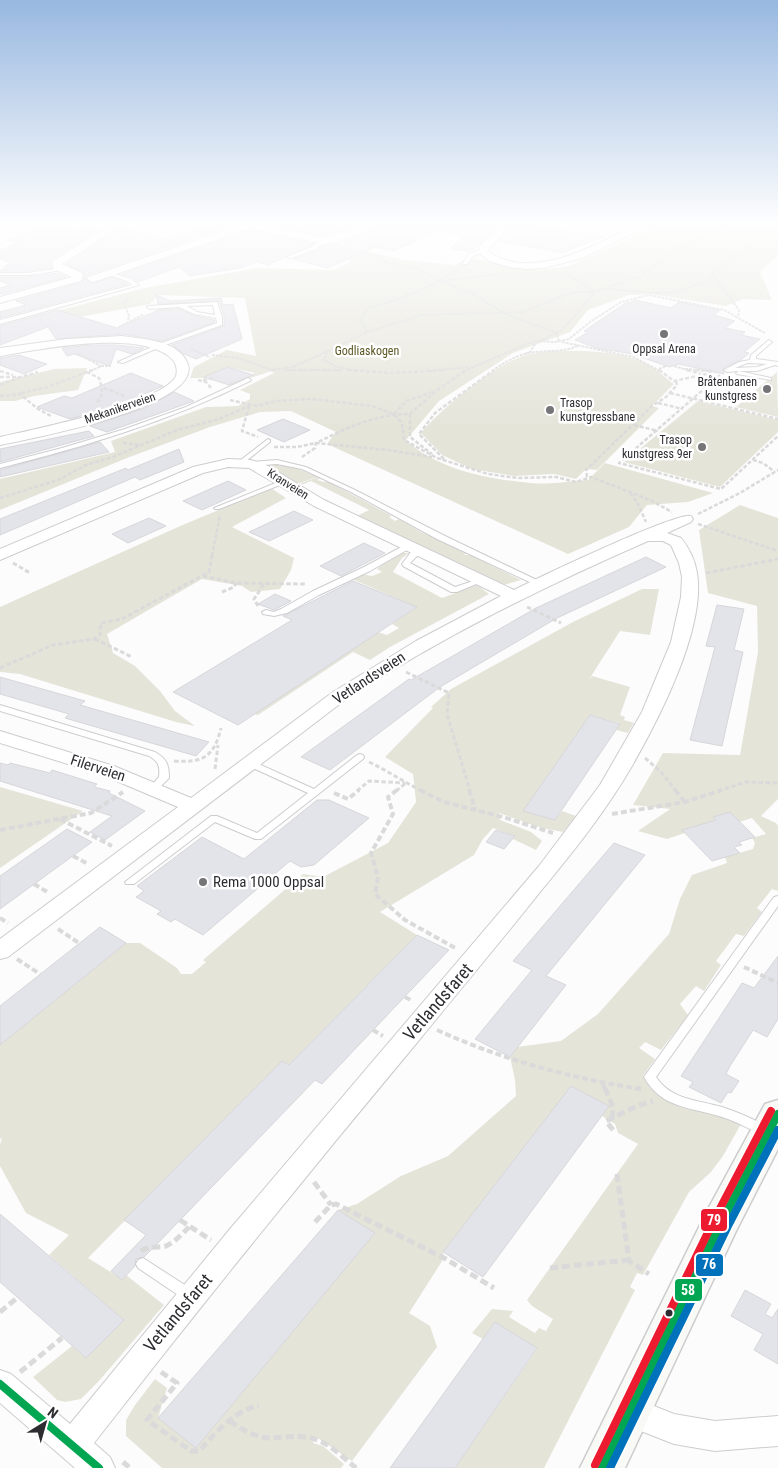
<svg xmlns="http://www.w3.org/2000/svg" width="778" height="1468" viewBox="0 0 778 1468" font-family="'Roboto Condensed',sans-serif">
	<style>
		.green { fill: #e5e4d9 }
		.building { fill: #e3e3ea; stroke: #d7d6d9 }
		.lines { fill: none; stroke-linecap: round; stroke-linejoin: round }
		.lane-casing { stroke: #cdcccf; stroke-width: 2 }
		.street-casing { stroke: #cdcccf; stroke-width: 2 }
		.secondary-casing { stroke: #cdcccf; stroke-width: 3 }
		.path-far4 { stroke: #dadada; stroke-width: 2; stroke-dasharray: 3 1; stroke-linecap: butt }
		.path-far3 { stroke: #dadada; stroke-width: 2.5; stroke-dasharray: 4 2; stroke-linecap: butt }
		.path-far2 { stroke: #dadada; stroke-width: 3; stroke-dasharray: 4.5 2.5; stroke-linecap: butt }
		.path-far1 { stroke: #dadada; stroke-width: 4; stroke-dasharray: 6 3; stroke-linecap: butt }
		.path { stroke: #dadada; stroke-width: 5; stroke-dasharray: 8 4; stroke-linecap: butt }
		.lane { fill: #fff; fill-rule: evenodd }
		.street { fill: #fff; fill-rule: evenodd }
		.secondary { fill: #f9f9f5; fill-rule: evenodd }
		.bus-1-casing { stroke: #fff; stroke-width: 11 }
		.bus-2-casing { stroke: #fff; stroke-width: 11 }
		.bus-3-casing { stroke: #fff; stroke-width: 11 }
		.bus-1 { stroke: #00a651; stroke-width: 8 }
		.bus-2 { stroke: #0072bc; stroke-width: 8 }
		.bus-3 { stroke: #ed1b2f; stroke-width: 8 }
		.poi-dot { fill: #757578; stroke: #fff; stroke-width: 2 }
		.bus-dot { fill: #2d2c31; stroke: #fff; stroke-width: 2 }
		.labels { text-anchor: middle; stroke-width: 5; stroke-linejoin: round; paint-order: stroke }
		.far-poi-label { font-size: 12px; fill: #2d2c31; stroke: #fff; text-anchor: end }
		.far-park-label { font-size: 12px; fill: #5a5723; stroke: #fff }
		.far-street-label { font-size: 12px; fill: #2d2c31; stroke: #fff }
		.street-label { font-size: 15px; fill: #2d2c31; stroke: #fff }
		.poi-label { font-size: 15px; fill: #2d2c31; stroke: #fff; text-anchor: start }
		.near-street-label { font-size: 18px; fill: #2d2c31; stroke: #fff }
		.line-badge { stroke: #fff; stroke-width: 2 }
		.badge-label { font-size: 14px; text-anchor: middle; font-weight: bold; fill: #fff }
	</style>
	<rect width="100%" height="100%" fill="#fcfcfd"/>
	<path class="green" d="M 200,225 L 250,225 L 404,260 L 455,265 L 469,257 L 505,266 L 539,270 L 569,266 L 658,225 L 778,225 L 778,255 L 760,272 L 772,300 L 743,299 L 726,306 L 650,294 L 629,295 L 588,310 L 570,332 L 513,353 L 439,401 L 406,440 C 438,470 488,479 531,483 C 549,485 570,481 588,480 L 605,463 L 713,493 L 688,502 L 647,505 L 629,527 L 568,554 L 327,444 L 336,432 L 291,411 L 260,412 L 210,427 L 127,458 L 0,510 L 0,479 L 115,452 L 111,441 L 206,407 L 238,406 L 250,399 L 250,394 L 240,390 L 274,373 L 272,371 L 247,379 L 245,379 L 255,373 L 228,367 L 207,376 L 214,378 L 190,378 L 194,367 L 227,350 L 256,356 L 245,298 L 158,295 L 150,304 L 26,327 L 15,322 L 145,288 L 258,268 L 335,270 L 352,261 Z
		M 573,351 C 600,351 629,353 653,368 C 661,372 666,379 674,384 L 652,406 L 659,408 L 597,470 L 586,469 L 576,479 L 554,474 L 514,476 L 472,469 L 442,455 L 421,433 C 442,408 495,364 526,355 C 541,351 558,351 573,351 Z
		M 87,368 L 78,390 L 34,396 L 15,401 L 0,401 L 0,382 L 54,369 Z
		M 777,372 L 778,417 L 736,407 Z
		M 698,401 L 778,420 L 778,432 L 720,487 L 624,462 Z
		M 270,464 L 294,467 L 317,477 L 294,485 L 265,465 Z
		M 318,477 L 321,478 L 317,480 L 324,482 L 327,481 L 392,516 L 389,517 L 395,521 L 399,519 L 421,532 L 467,553 L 464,555 L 471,555 L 521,580 L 504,585 L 357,516 L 369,510 L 311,481 L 299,486 L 296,485 Z
		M 271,488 L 286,498 L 232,527 L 294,558 L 291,570 L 280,589 L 251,592 L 242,586 L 202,579 L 107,634 L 113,653 L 135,666 L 160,691 L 175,711 L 195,726 L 176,722 L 20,674 L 0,672 L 0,607 L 178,527 Z
		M 740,505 L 778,518 L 778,799 L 761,816 L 776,823 L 778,826 L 778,891 L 772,889 L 757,908 L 762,912 L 744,936 L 736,934 L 716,961 L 721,965 L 704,991 L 696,986 L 680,1004 L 688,1015 L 661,1050 L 645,1042 L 639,1048 L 655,1059 L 643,1076 C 660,1109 693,1105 723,1116 C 729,1118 735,1122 741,1124 L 723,1156 L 711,1172 L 689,1192 L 643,1275 L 637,1273 L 630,1287 L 635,1290 L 544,1468 L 455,1468 L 537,1349 L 495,1322 L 483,1339 L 472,1333 L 492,1309 L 513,1311 L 509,1317 L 535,1333 L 539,1328 L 546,1331 L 553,1319 L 532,1306 L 527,1300 L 638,1144 L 618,1133 L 615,1124 L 602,1116 L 609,1106 L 571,1087 L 443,1252 L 444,1258 L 409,1313 L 430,1326 L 437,1347 L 352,1461 L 316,1437 L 313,1443 L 323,1446 L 344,1464 L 341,1468 L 162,1468 L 126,1436 L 126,1420 L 135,1405 L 155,1379 L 167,1388 L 158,1418 L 196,1448 L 374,1233 L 338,1210 L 357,1204 L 401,1176 L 448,1156 L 516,1096 L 515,1080 L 510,1057 L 517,1047 L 561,1041 L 598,1014 L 669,934 L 680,899 L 692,875 L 727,863 L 725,857 L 753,849 L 755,843 L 752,838 L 766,834 L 752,818 L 739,822 L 714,817 L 716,820 L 683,830 L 685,833 L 667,839 L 638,831 L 670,809 L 633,805 L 663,753 L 740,755 L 758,652 L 757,606 L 708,593 L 699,530 Z
		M 402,553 L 409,553 L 402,558 L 393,572 L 442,598 L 477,585 L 489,594 L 390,647 L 370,660 L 353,652 L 258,715 L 254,714 L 378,632 L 387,635 L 399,628 L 392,624 L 417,607 L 352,579 L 361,574 L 372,576 L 382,572 L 377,569 L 391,558 Z
		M 642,589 L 659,589 L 650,635 L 620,631 L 588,681 L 592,676 L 630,687 L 620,715 L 625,717 L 624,720 L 634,723 L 628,733 L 616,730 L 619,723 L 590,715 L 524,811 L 555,820 L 562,811 L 576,816 L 563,832 L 542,828 L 499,813 L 500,820 L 531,832 L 542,841 L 536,850 L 513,839 L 515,836 L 493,828 L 483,839 L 474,855 L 380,912 L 417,935 L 289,1065 L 282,1061 L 88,1258 L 122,1279 L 126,1275 L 164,1305 L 99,1381 L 81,1399 L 65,1402 L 57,1400 L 33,1377 L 72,1346 L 86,1358 L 124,1320 L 49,1255 L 69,1235 L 26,1213 L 0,1166 L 0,1145 L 2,1138 L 0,1139 L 0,1045 L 126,943 L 140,943 L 177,968 L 181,974 L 192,974 L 206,962 L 203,960 L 303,874 L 323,877 L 388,843 L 416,802 L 413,774 L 385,757 L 433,708 L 431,707 L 451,689 L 573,622 Z
		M 0,787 L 83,811 L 0,868 Z"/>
	<path class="building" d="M 47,225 L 80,230 L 88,227 L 101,229 L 52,259 L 50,264 L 52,268 L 28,271 L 0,271 L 10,262 L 0,259 L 0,250 L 19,243 L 7,240 Z
		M 269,225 L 362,225 L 324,236 Z
		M 382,225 L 500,225 L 474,249 L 468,251 L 450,249 L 464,235 L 447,232 L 447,228 L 392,251 L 376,247 L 327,268 L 293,259 L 317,251 L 323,246 L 341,243 Z
		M 514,225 L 534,225 L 602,237 L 562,253 L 499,241 Z
		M 204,227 L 219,230 L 87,275 L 85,278 L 92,284 L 112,277 L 128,284 L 0,318 L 0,312 L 26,305 L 16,301 L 81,283 L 85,276 L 84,272 L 66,264 L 117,230 L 132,230 L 165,239 Z
		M 250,230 L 314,244 L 268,265 L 257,262 L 240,268 L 190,276 L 179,267 L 138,282 L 132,277 L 122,274 Z
		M 58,273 L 66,277 L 2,294 L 0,293 L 0,288 L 10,285 L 0,281 L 0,277 L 28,277 Z
		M 156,295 L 171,301 L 221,298 L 223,305 L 233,304 L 242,339 L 196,359 L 184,354 L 172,345 L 224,326 L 224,316 L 219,301 L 158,304 Z
		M 635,300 L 671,308 L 679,302 L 720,310 L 714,315 L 735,321 L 725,328 L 745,332 L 741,335 L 760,339 L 744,352 L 749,353 L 741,360 L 723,368 L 724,374 L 679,364 L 669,367 L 633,354 L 596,348 L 575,340 L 588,332 L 584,331 L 627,302 L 630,303 Z
		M 179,309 L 194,316 L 214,320 L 215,322 L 162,341 L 122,334 L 56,339 L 48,327 L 0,345 L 0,326 L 58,310 L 117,328 L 159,310 Z
		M 91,345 L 116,345 L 144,348 L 132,354 L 116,349 L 110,366 L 74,354 L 67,356 L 62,348 Z
		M 19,355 L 47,364 L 24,374 L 0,365 L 0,358 Z
		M 228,367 L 253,375 L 229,385 L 204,377 Z
		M 131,373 L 163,386 L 119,405 L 70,419 L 37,407 L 64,396 L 72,398 Z
		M 174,392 L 194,401 L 107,432 L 90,426 L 145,408 Z
		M 283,419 L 310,430 L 284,442 L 257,430 Z
		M 89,431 L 94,436 L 0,462 L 0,449 Z
		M 100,442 L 109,452 L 0,477 L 0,470 Z
		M 179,449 L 184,462 L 140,480 L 135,477 L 0,535 L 0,519 L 126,468 L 128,470 Z
		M 228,481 L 246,490 L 202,510 L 183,501 Z
		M 294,511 L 313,520 L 269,541 L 249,532 Z
		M 149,518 L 166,526 L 128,543 L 112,534 Z
		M 364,543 L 385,553 L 341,576 L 320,566 Z
		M 646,557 L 666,567 L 557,618 L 440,687 L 330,770 L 301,757 L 409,679 L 411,680 L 536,608 Z
		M 353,581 L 417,607 L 238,725 L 173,692 L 292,620 L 283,616 Z
		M 275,594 L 291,601 L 274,610 L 258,604 Z
		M 717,605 L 744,609 L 734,650 L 743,652 L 722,746 L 690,740 L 715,647 L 706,646 Z
		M 0,677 L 85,701 L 80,705 L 209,742 L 196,756 L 65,718 L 69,714 L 0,694 Z
		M 590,715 L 620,724 L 555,820 L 523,811 Z
		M 0,763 L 8,765 L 10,763 L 50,773 L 52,770 L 97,784 L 94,787 L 110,791 L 109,793 L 145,811 L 105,840 L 90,832 L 112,816 L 0,781 Z
		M 317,800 L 329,800 L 369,818 L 314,865 L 301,867 L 290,861 L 203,935 L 175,919 L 171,922 L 157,914 L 161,911 L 136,897 L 144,891 L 137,886 L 202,837 L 244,859 Z
		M 730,812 L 755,837 L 739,842 L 742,845 L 734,847 L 740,853 L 712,861 L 682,830 L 716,820 L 713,817 Z
		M 67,829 L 92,842 L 0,909 L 0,876 Z
		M 496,830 L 515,836 L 504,849 L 486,842 Z
		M 614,843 L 645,855 L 546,976 L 566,985 L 510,1057 L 475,1039 L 532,970 L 513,961 Z
		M 100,927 L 126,943 L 0,1045 L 0,1006 Z
		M 417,935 L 449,950 L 322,1084 L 315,1080 L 158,1243 L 144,1257 L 136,1259 L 135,1266 L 122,1280 L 111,1271 L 146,1235 L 124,1220 L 282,1061 L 289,1065 Z
		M 778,956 L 778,1019 L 767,1037 L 753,1030 L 730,1066 L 726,1074 L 739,1081 L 731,1093 L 728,1092 L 721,1103 L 689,1087 L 693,1082 L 681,1076 L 742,983 L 754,988 Z
		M 571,1086 L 609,1106 L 483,1277 L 443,1252 Z
		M 338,1210 L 375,1233 L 196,1448 L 158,1418 Z
		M 0,1214 L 124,1320 L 86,1358 L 0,1282 Z
		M 745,1290 L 771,1304 L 765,1314 L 772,1318 L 778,1309 L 778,1364 L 754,1350 L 763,1334 L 731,1316 Z
		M 495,1322 L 537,1348 L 455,1468 L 390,1468 Z"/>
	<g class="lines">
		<defs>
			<path id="lane" d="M 322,240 L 326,241 L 316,249 L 291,258 L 287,257 L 312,247 Z
				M 481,250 L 485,251 L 473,256 L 467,264 L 463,264 L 463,263 L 469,254 Z
				M 61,268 L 63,269 L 63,270 L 28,275 L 0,275 L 0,273 L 28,273 Z
				M 108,272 L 131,279 L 139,285 L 0,324 L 0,320 L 132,285 L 127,281 L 108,274 Z
				M 217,302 L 222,317 L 222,325 L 160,347 L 123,363 L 118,362 L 156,345 L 217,323 L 216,318 L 194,314 L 179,307 L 150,309 L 147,307 L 148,306 ZM 213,305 L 215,315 L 197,312 L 187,306 Z
				M 769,340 L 772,342 L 756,356 L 756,359 L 778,362 L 778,366 L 775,365 L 757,371 L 739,371 L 771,378 L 771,380 L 737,374 L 736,373 L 739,371 L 727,372 L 724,370 L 739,362 L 750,360 L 751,355 ZM 747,363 L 767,364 L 757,367 L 735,368 Z
				M 248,378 L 251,380 L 250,381 C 169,421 87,446 0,468 L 0,464 L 62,448 L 125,429 L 186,407 Z
				M 268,439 L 270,440 L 270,442 L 241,465 L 237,465 L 237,463 Z
				M 277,460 L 306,467 L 355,490 L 443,535 L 543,583 L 542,585 L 536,585 L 437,539 L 351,492 L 302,469 L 277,464 L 251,466 L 248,464 L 251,462 Z
				M 283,480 L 286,482 L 285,483 L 219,509 L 215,509 L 214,508 Z
				M 407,544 L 410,544 L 414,546 L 370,571 L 319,595 L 287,613 L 274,616 L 263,614 L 262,612 L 266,610 L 274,612 L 281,609 L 313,591 L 364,567 Z
				M 421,549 L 425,551 L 417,556 L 410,563 L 455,587 L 482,578 L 486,580 L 457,592 L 451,592 L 403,566 L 402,564 L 411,552 Z
				M 0,705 L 155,752 C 167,759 169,765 169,778 L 157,790 L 151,790 L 149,788 L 159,777 C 160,766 159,762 149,756 L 0,711 Z
				M 360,754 L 363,755 L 364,757 L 363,759 L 261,839 L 255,839 L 215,822 L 134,884 L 126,884 L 125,882 L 211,816 L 217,816 L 257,833 L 308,793 L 246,765 L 245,763 L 246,761 L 252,761 L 314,789 L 357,755 Z
				M 778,896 L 778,906 L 656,1077 C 671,1100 698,1100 722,1107 C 738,1112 753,1119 768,1127 L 770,1130 L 768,1133 L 764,1135 C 750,1130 738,1122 725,1118 C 694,1107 662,1110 644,1077 L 774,897 Z
				M 143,1258 L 194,1291 L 196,1295 L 194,1299 L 189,1301 L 184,1299 L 138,1268 L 136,1264 L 138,1260 Z"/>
			<path id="street" d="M 0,225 L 14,225 L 0,231 Z
				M 111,225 L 122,225 L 62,264 L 82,273 L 83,275 L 81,281 L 0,303 L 0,297 L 72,277 L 54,269 L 52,263 L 53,261 Z
				M 241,225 L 262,225 L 324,238 L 367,225 L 380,225 L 340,241 L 324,244 L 250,228 L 96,281 L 92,282 L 87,279 L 88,277 Z
				M 502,225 L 512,225 L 489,249 L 489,252 C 526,277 575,255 610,238 C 623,232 634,223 649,225 L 582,258 L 544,268 L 527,269 L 509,267 L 489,261 L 479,253 L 480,246 Z
				M 122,336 C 143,339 177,340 187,362 C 208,406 28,439 0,445 L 0,437 C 35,429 155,405 175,378 C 178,373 177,365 173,360 C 143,328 41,349 0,356 L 0,348 L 67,339 Z
				M 228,459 L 251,460 L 268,466 L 324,500 L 514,590 C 538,578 676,512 691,516 L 693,519 L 691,522 L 667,533 L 681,538 C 689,548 695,560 697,573 C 706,628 659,719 632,766 C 606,811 573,852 540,892 C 500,942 460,990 420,1039 C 309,1172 200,1307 94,1443 L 110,1457 L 115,1468 L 75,1468 L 0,1403 L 0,1370 L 11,1374 L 70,1424 L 230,1229 L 539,866 L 600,785 L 642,712 L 671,642 L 681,597 L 682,577 L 679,563 L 671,545 L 663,541 L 648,541 C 543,587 441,637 345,700 L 8,957 L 0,959 L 0,939 L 178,807 L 100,774 L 0,743 L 0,731 L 114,766 L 191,798 L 333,692 L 416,641 L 501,596 L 314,506 L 249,468 L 228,467 L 203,473 L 0,560 L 0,549 L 193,467 Z
				M 629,1396 L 674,1414 L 715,1421 L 778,1416 L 778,1446 L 715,1451 L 674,1444 L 618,1422 L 614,1411 L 618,1400 Z"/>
			<path id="secondary" d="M 778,1100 L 778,1149 L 736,1231 L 625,1468 L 580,1468 L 707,1211 L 765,1104 Z"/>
		</defs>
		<use href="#lane" class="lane-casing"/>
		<use href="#street" class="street-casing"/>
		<use href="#secondary" class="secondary-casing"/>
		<path class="path-far4" d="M 345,248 L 369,254 L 388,263 L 416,268 L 441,282 L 470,292 L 505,314 L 557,333 L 559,342
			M 567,271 L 567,274 L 595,292
			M 712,274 L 737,307 L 739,311 L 738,317
			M 443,281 L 499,274
			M 607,289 L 657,293 L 676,292 L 710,280 L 712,274 L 724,263 L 749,248 L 759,233 L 778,226
			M 128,320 L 129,316 L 124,303 L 129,297
			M 119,327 L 144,314
			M 367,332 L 360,320 L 368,308 C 401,299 428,289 457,270
			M 562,342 L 633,357 L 660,371
			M 191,349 L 210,357
			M 78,354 L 101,366
			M 525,354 L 530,352 L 537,341 L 555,342 L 569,339 L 590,322 L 621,302 L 649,295 L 724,310 L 765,333
			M 212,355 L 238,358 L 272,370 L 293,367 L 328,351
			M 674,366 L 691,371
			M 659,369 L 666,366
			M 685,369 L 712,371
			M 285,370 L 342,370
			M 90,371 L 102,366 L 111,366
			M 356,371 L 335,366 L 324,360 L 328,351 L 367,332 L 422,315 L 523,312 L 565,295 L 578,292 L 595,292
			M 430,371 L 468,367
			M 464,371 L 527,344 L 545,339 L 563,329 L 595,292 L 642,275 L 671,253 L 728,225
			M 492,371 C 502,364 512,358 524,354 C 542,349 563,354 579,345"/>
		<path class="path-far3" d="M 93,370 L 87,372 L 99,378 C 102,388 105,396 96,403
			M 271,370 L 274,370
			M 285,370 L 342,370
			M 348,370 L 393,373 L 444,370
			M 659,370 L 674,381 L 716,372
			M 687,370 L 701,374
			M 695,370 L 712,371
			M 0,371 L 13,375
			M 720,375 L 619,463 L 721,489 L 778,436
			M 0,377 L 21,377 L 38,372
			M 198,380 L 206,382 L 211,388
			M 203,380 L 215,378
			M 0,385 L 20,377
			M 104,388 L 124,396
			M 21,393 L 48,387 L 87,372
			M 670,393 L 778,419
			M 0,396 L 20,394 L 38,409 L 51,416
			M 230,400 L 257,406 L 275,401 L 311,399 L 372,406 L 394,414 L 402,423 L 404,440 L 437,458 L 488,474 L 518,478 L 556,477 L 576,482 L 591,477 L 650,500 L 672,512
			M 658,403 L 683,409
			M 249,406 L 242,431 L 258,437
			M 394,414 L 406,401 L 433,392
			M 410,414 L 410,437 L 432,454
			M 634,425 L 658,431
			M 123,443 L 139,445
			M 274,447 L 297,447 L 316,443 L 388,450 L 432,457
			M 302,457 L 315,448 L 316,443 C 347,428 375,414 410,414 L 436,391 L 466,370
			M 444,459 L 419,434 L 435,413 L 494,370
			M 753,460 L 763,463 L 775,472
			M 587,477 L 586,470 L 652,406 L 666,397 L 677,385 L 676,381
			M 630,493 L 637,502 L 646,522
			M 0,498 L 58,480 L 86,465 L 113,457 L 177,430 L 219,419 L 249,406
			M 698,514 L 740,493 L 778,470
			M 698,524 L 778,551
			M 212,556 L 220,516"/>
		<path class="path-far2" d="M 13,563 L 30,573
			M 706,573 L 778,559
			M 203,576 L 236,583 L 306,584
			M 222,592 L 234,587 L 236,583
			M 258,606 L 254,599 L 264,584
			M 527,607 L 561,623
			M 95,639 L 132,657
			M 0,668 L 53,645 L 94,639 L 100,635 L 101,623 L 122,619 L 209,572 L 212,555
			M 406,672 L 449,693 L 447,714 L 470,791
			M 645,758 L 661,772 L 676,791
			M 174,761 C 203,763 214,757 221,728
			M 369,762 C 388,771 404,782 422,791
			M 215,769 L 218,745
			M 357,791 L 369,781 L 405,783
			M 396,791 L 406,783
			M 718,791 L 746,782 L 778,783"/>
		<path class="path-far1" d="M 397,790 L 388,797 L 393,814 L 371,853 L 378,877 L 375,894 L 405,920 L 457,949
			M 420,790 L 444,802 L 503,817 L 553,833
			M 469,790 L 475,809
			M 675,790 L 685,802
			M 334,793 L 348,799 L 359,790
			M 612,814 L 685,802 L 722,790
			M 60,819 L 112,846
			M 0,830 L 91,813 L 123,792
			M 73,856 L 88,864
			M 34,884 L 49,893
			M 0,918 L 8,923
			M 58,929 L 79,943
			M 17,959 L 40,974
			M 744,967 L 778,983
			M 405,997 L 413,1001
			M 373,1030 L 383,1036
			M 437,1030 C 503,1060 570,1078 641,1089
			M 603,1084 L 605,1090"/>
		<path class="path" d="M 605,1088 L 613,1107 L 612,1119
			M 637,1088 L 641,1089
			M 613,1130 L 606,1121 L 637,1106 L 653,1101
			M 617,1174 L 629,1261 L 649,1274
			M 314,1182 L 331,1205
			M 180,1220 L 211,1240
			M 315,1222 L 331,1205 L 336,1204 L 444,1258 L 494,1288
			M 141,1251 C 148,1246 157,1248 166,1246 C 175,1242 182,1234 189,1227
			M 550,1268 L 629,1260
			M 0,1312 L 17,1298
			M 20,1372 L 62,1338
			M 161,1372 L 177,1383 L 147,1420 L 191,1451 L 199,1451 C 215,1434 235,1409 259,1406
			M 230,1421 C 241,1429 254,1437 269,1438 C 284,1438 300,1434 315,1439 C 330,1444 344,1458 356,1468
			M 123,1462 L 130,1468"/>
		<use href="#lane" class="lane"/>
		<use href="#street" class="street"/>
		<use href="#secondary" class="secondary"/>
		<defs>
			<path id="bus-1" d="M 0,1384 L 99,1468
				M 602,1468 L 721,1223 L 778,1114"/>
			<path id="bus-2" d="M 610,1468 L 728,1226 L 778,1130"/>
			<path id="bus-3" d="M 595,1465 L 714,1220 L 771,1111"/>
		</defs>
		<use href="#bus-1" class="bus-1-casing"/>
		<use href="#bus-2" class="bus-2-casing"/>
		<use href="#bus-3" class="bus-3-casing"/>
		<use href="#bus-1" class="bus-1"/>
		<use href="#bus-2" class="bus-2"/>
		<use href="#bus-3" class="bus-3"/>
	</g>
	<linearGradient id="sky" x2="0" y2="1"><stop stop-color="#98b8e0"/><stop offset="0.52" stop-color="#fefefe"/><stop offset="1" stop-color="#fefefe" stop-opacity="0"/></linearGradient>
	<rect width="778" height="430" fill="url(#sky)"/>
	<g class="poi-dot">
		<circle cx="664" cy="334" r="5"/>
		<circle cx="767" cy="389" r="5"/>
		<circle cx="550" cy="410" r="5"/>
		<circle cx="702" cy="447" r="5"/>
		<circle cx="203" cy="882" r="5"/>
	</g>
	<circle class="bus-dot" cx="669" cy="1313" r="4.5"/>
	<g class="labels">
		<g class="far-poi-label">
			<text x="664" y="353" text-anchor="middle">Oppsal Arena</text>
			<text x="757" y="386">Bråtenbanen<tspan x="757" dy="14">kunstgress</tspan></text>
			<text x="560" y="407" text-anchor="start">Trasop<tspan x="560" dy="14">kunstgressbane</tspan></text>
			<text x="692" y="444">Trasop<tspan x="692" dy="14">kunstgress 9er</tspan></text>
		</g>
		<g class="far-park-label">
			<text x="367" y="355">Godliaskogen</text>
		</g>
		<g class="far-street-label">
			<text transform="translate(120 408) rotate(-19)" y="4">Mekanikerveien</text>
			<text transform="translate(288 484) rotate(32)" y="4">Kranveien</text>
		</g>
		<g class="street-label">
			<text transform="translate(369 678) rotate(-33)" y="5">Vetlandsveien</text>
			<text transform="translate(98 768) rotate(18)" y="5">Filerveien</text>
		</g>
		<g class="poi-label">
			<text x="213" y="887">Rema 1000 Oppsal</text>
		</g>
		<g class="near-street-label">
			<text transform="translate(438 1002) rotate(-49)" y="6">Vetlandsfaret</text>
			<text transform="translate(178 1313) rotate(-50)" y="6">Vetlandsfaret</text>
		</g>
	</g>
	<g class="line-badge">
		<rect x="700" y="1208" width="28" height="24" rx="5" fill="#ed1b2f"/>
		<rect x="695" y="1253" width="29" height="24" rx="5" fill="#0072bc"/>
		<rect x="674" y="1278" width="29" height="24" rx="5" fill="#00a651"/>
	</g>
	<g class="badge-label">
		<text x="714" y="1225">79</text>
		<text x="709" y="1269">76</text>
		<text x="688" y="1295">58</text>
	</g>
	<g transform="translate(45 1423) rotate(37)" stroke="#ffffff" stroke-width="4" paint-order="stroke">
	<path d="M0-4L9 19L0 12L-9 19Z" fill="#2d2c31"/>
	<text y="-8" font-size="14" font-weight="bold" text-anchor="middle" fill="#2d2c31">N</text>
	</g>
</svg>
